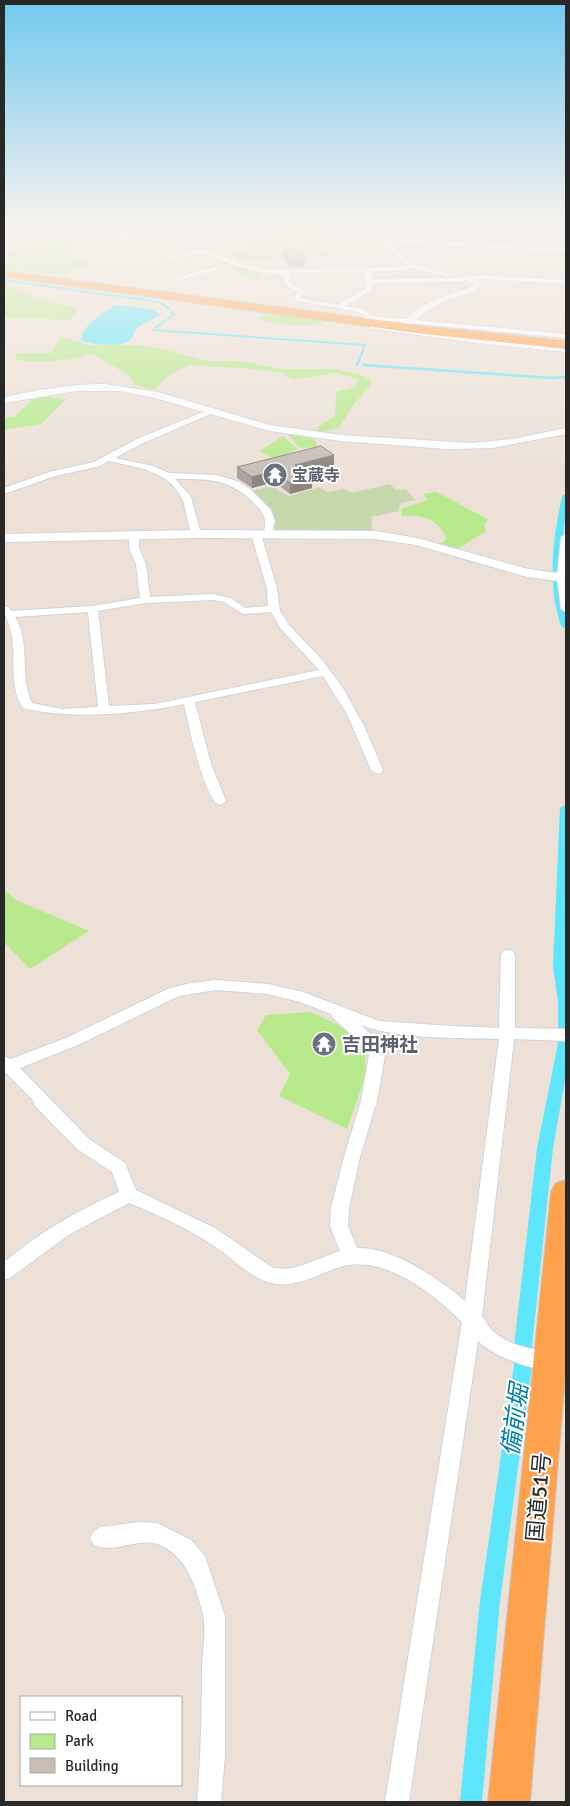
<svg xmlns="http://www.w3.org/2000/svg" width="570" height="1806" viewBox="0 0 570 1806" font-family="Signika,'Noto Sans JP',sans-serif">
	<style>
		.green { fill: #b8ea8d }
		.cemetery { fill: #c7d8ac }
		.water { fill: #5de6fc }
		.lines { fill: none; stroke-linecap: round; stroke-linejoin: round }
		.stream-far1 { stroke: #5de6fc; stroke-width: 2 }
		.stream { stroke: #5de6fc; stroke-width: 2.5 }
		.canal { fill: #5de6fc; fill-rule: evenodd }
		.minor-casing { stroke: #cdd4e3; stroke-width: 2 }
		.tertiary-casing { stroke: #cdd4e3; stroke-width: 2 }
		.trunk-casing { stroke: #c7c7c7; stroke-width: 2 }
		.minor { fill: #fff; fill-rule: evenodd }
		.tertiary { fill: #fff; fill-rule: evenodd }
		.trunk { fill: #ffa24d; fill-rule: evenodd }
		.wall { fill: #aba39e }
		.shaded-wall { fill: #8b8581 }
		.building { fill: #c7beb8; stroke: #8b8581 }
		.labels { text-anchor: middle; stroke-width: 4; stroke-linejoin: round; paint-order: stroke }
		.far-worship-label { font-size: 16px; font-weight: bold; fill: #5b616d; stroke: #fff; text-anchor: start }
		.worship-label { font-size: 19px; font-weight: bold; fill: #5b616d; stroke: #fff; text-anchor: start }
		.near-street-label { font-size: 22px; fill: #282828; stroke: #fff }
		.near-water-label { font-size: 24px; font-style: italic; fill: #0080a4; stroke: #fff }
	</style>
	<rect width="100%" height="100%" fill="#ede1d7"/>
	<path class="green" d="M 285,228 L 319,232 L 314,239 L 330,238 L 364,242 L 363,248 L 329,245 L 310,249 L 293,241 L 257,233 L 231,236 L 235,240 L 229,240 L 223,235 Z
		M 72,240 L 74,260 L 88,262 L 89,267 L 70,270 L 68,275 L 7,268 L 14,259 L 4,258 L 4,251 L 17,251 L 24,241 L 48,243 Z
		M 200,253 L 262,272 L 264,273 L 255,280 Z
		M 4,284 L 43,300 L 79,308 L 70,320 L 4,317 Z
		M 266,313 L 315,319 L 325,323 C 303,327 279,326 257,319 Z
		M 61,337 L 89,345 L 135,345 L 159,348 L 207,361 L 241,361 L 281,369 L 335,369 L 365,376 L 372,382 L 372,384 L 353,405 L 339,428 L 317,433 L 319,426 L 335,416 L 336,392 L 355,387 L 358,379 L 336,373 L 292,380 L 282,373 L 253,369 L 191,365 C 178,369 162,378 155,390 L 135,385 L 130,376 L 91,353 C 67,363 41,362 15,360 L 17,353 L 51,353 Z
		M 36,396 L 66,399 L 41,424 L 4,430 L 4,417 L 14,417 Z
		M 287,434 L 314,439 L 318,447 L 300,448 Z
		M 283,436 L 298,449 L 276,460 L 259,451 Z
		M 436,492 L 488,519 L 484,525 L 486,531 L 456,550 L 439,545 L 447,538 C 436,518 425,515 402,516 L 401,509 L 428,500 L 423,494 Z
		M 4,890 L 16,900 L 89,931 L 30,969 L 4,942 Z
		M 310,1012 C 385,1043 370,1064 347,1129 L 279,1096 L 290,1074 L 257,1030 L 266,1015 Z"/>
	<path class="cemetery" d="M 251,235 C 276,238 299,249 325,249 L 331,256 L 295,256 L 243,261 L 227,253 L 248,250 L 236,236 Z
		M 390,484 L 396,490 L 406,489 L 415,500 L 400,503 L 399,511 L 372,517 L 371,532 L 275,532 L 274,517 L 251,491 L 272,486 L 288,496 L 320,487 L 327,492 L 344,489 L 351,493 Z"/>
	<path class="water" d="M 116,305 L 150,309 L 161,314 C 153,319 144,323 137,328 C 134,331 134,336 131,339 C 124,348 91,345 81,340 C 82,325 104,312 116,305 Z"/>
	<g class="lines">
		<path class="stream-far1" d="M 4,280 L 115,296
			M 119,296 L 159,302 L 171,310
			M 155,328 L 174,315 L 172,312
			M 153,330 L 365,345 L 358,363"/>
		<path class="stream" d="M 357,365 L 358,361
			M 363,365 L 553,378 L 566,377"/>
		<path class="canal" d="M 563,495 L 566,495 C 566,522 560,548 561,575 C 561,594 567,611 566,629 L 561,626 C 550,591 551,558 557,522 C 559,513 560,503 563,495 Z
			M 566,804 L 566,1074 L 553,1148 L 532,1346 L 532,1365 L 500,1601 L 482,1802 L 460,1802 L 480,1601 L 514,1365 L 514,1346 L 537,1148 L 559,1038 L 562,1034 L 558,1030 L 558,1002 L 553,966 L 560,808 Z"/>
		<defs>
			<path id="minor" d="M 59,226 C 69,225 77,232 87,234 C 99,237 112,237 124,236 L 126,228 L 136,226 L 131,230 L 129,239 C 107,243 77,240 59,226 Z
				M 345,226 L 352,226 L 381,238 L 566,248 L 566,252 L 386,242 L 414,265 L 450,274 L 447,276 L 412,268 L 395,271 L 371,271 L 372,279 L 455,278 L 477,275 L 566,280 L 566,284 L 477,279 L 455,282 L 372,283 L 371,291 L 345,306 L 363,309 L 372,316 L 566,334 L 566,338 L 375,320 L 367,321 L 363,319 L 365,316 L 359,312 L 294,300 L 297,291 L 287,287 L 282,274 L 265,273 L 234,265 L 201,253 L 170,259 L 167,257 L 201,249 L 238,263 L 267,270 L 395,267 L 407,265 L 378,241 ZM 365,272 L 366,289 L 337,305 L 300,298 L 304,290 L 292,285 L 289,273 Z
				M 214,267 L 216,268 L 216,270 L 173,282 L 170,280 Z
				M 370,325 L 566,348 L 566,352 L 476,343 L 373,329 L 370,329 Z
				M 210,409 L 213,409 L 213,413 L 143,443 L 115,458 L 153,466 L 169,473 L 216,475 L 237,481 L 250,489 L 271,510 L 275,521 L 271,536 L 265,536 L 263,534 C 268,521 264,512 254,503 C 229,478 209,479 175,479 L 191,497 L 201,534 L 199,536 L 193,536 C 187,525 187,510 182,499 C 169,470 135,467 108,461 L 100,466 L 55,476 L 4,494 L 4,488 L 49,472 L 94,462 L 137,439 Z
				M 256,531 L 261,534 L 277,589 L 280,611 L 289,625 L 323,661 L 343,688 L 365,728 L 383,770 L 381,773 L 377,774 L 371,770 L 347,714 L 323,676 L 195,702 L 211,764 L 226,801 L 220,805 C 204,801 188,722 184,704 C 136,714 71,720 23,708 C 8,685 17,658 11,632 C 9,622 4,616 4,606 L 8,607 L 11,611 L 93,606 L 140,598 L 136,564 L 129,548 L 129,536 L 134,533 L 139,536 L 139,548 L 146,564 L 150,597 L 213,594 L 231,598 L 245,608 L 268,606 L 267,589 L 251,534 ZM 213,600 L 224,602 L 243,614 L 271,612 L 281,629 L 319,670 L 155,704 L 109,706 L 98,611 L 145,603 ZM 88,612 L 98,707 L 62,709 L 32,703 C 19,676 31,642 15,617 Z
				M 566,534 L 566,612 L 561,609 L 557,577 L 561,537 Z
				M 508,950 L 513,951 L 515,955 L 515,1028 L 566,1029 L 566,1041 L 514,1039 L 482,1316 C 486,1321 489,1328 494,1332 C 511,1348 536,1348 557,1356 L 560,1362 L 557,1368 C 539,1375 491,1355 478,1341 L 409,1802 L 385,1802 L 462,1322 C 434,1294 382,1253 340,1267 C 318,1274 295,1289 271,1283 C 248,1277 233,1258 214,1246 C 188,1228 158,1215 129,1203 L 70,1234 L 10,1278 L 4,1280 L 4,1262 C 39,1233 78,1210 119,1192 L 112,1172 L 77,1149 L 36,1107 L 32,1099 L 6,1073 L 4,1074 L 4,1056 L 11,1059 L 68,1037 L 170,988 L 191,983 L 216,980 L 268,984 L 303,992 L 379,1021 L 452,1026 L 499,1028 L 501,955 L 503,951 ZM 216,990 L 268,994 L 300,1002 L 331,1014 L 333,1018 L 365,1047 L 369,1055 L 361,1101 L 344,1157 L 331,1208 L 330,1226 L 340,1251 L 300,1266 L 287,1269 L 273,1268 L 215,1228 L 136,1190 L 125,1163 L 89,1139 L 20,1068 L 78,1045 L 179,996 ZM 361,1025 C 397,1039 459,1038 499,1039 L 465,1301 C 438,1278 393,1247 357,1248 L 348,1226 L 349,1208 L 360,1157 L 377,1101 L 385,1055 L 376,1039 Z
				M 140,1522 L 157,1523 L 191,1540 L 205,1556 L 225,1616 L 225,1755 L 221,1802 L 197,1802 C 201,1756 202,1710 202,1664 C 203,1649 206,1630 203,1615 C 197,1589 188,1560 164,1547 C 142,1534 116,1555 94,1545 L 90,1538 L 94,1531 L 101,1527 Z"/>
			<path id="tertiary" d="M 467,276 L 473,276 L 482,283 C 474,295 461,295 448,300 C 435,305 421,314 411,324 L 405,324 L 403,322 C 420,302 448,295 471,287 L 473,284 L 467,280 Z
				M 105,384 L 158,392 L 270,425 L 341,435 L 472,443 L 513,439 L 566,428 L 566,434 L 492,448 L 447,449 L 341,441 L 270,431 L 155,398 L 120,391 L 76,391 L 4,403 L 4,397 C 37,390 71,384 105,384 Z
				M 196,530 L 375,531 L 417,538 L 528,569 L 566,574 L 566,582 L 527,577 L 416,545 L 375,539 L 196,538 L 4,542 L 4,534 Z"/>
			<path id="trunk" d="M 4,271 L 424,326 L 566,341 L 566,349 L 424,334 L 4,277 Z
				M 566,1180 L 566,1365 L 530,1802 L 488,1802 L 551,1192 L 556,1183 Z"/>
		</defs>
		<use href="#minor" class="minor-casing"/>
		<use href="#tertiary" class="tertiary-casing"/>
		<use href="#trunk" class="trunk-casing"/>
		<use href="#minor" class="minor"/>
		<use href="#tertiary" class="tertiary"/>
		<use href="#trunk" class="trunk"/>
	</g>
	<path class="wall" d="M 283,251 L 305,260 L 305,267 L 290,268 L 283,257 Z
		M 334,466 L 306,473 L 312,477 L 312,488 L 290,494 L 274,482 L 252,488 L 237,478 L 237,467 Z"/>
	<path class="shaded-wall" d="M 334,455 L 334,466 L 294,476 L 295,465 Z
		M 274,471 L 274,482 L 252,488 L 252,477 Z
		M 312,477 L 312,488 L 290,494 L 290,483 Z"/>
	<path class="building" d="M 297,250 L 305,260 L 290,261 L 283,251 Z
		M 321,446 L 334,455 L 295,465 L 312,477 L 290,483 L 274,471 L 252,477 L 237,467 Z"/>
	<linearGradient id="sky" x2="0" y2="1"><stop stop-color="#70c8f0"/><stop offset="0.47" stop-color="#f7f2ed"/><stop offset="1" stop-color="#f7f2ed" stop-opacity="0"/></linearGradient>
	<rect width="570" height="479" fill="url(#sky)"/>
	<defs>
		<symbol id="temple-disc" viewBox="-11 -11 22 22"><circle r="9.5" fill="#6b7280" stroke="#fff"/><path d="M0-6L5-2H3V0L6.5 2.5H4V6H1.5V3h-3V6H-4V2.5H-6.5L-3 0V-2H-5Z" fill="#fff"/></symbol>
	</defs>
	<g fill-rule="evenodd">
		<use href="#temple-disc" x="261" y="461" width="28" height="28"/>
		<use href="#temple-disc" x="310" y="1030" width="28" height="28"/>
	</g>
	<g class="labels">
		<g class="far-worship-label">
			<text x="292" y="481">宝蔵寺</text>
		</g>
		<g class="worship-label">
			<text x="342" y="1051">吉田神社</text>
		</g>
		<g class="near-street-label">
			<text transform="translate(538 1497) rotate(-85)" y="8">国道51号</text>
		</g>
		<g class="near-water-label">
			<text transform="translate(515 1420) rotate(-82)" y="8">備前堀</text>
		</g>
	</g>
	<rect width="570" height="1806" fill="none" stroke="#282828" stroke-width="10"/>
	<rect x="20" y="1696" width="162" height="90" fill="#ffffff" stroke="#a9a9a9"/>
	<rect x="30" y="1712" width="25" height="8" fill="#ffffff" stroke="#a9a9a9"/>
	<text x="65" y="1721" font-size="15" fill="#282828">Road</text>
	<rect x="30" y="1734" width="25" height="15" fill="#b8ea8d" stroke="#a9a9a9"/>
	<text x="65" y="1746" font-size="15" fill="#282828">Park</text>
	<rect x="30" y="1758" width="25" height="15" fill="#c7beb8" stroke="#a9a9a9"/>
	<text x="65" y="1771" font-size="15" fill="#282828">Building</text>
</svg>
